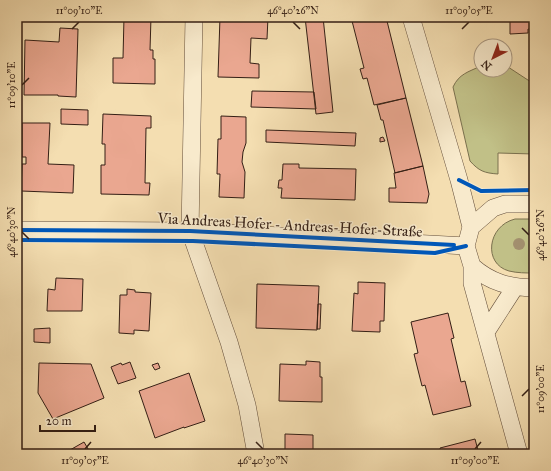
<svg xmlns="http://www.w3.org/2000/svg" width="551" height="471" viewBox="0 0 551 471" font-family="'IM FELL Great Primer',serif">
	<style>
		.green { fill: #c1c087; stroke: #7a704e }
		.building { fill: #eaa790; stroke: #341f15 }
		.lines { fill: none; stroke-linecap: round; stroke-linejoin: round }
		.street-casing { stroke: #644f3c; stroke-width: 18 }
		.street { stroke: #f8eacc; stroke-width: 17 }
		.cycleway-casing { stroke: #f8eacc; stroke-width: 6 }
		.cycleway { stroke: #0057b8; stroke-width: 4 }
		.tree { fill: #a28f6e }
		.ticks { fill: none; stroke: #341f15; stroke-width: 1.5 }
		.labels { text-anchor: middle; stroke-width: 3; stroke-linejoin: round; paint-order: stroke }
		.street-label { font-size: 15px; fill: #341f15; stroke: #f8eacc }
		.neatline { fill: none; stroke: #341f15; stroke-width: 1.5 }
		.ticks-label { font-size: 10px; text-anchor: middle; fill: #341f15 }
	</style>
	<rect width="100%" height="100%" fill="#f4deb1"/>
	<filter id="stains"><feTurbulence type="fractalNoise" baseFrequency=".005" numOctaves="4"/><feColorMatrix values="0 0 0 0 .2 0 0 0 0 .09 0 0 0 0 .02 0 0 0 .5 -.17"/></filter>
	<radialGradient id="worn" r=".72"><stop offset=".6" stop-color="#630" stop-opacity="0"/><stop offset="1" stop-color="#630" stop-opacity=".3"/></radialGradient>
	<path class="green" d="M 505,65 L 534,84 L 534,154 L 498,153 L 498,174 C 484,173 479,171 470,161 L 453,87 C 459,74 468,72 481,66 L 481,70 L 505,70 Z
		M 515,219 L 534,219 L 534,273 C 526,273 517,273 509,271 C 483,264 487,226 515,219 Z"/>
	<path class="building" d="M 124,17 L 151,17 L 150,50 L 153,50 L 153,59 L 155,59 L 155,84 L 113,83 L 113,58 L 123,58 Z
		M 220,17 L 268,17 L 267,39 L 251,38 L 250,63 L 259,64 L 259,78 L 218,77 Z
		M 305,17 L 323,17 L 333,112 L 316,114 Z
		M 351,17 L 386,17 L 406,98 L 374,105 L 367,78 L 363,79 L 360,69 L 364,68 Z
		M 510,19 L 534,19 L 534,30 L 528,29 L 528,33 L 510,34 Z
		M 60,28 L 78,29 L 76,97 L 58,96 L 58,95 L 24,95 L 25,40 L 59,42 Z
		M 252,91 L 314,92 L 316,109 L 251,107 Z
		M 406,98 L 423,166 L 395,173 L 383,120 L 381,120 L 377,105 Z
		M 61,109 L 88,110 L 88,125 L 61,124 Z
		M 103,114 L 151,116 L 151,128 L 146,128 L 145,183 L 150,183 L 149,195 L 101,194 L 101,165 L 105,165 L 105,144 L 102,144 Z
		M 221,116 L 246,117 L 246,143 L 243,152 L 242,162 L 245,172 L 244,198 L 219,197 L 220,174 L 217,174 L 218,139 L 221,139 Z
		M 22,123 L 50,123 L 48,164 L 74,165 L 73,193 L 21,191 L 22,164 L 26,164 L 26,157 L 22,157 Z
		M 266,130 L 356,133 L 355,146 L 266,142 Z
		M 383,137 L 385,141 L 380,142 L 380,138 Z
		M 283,164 L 299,164 L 299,168 L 356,169 L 355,200 L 281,198 L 282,188 L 278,188 L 279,180 L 282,180 Z
		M 423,166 L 429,194 L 427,203 L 389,202 L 389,188 L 396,188 L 394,173 Z
		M 56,278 L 83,279 L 82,311 L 47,311 L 48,289 L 55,290 Z
		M 358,282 L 385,283 L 384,321 L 380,321 L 380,332 L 352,331 L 354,293 L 358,294 Z
		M 257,284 L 319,286 L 317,330 L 256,328 Z
		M 127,289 L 135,290 L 135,292 L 151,293 L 149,331 L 134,330 L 134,334 L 119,333 L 120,295 L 127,295 Z
		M 318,304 L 321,304 L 320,329 L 317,329 Z
		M 448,313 L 454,338 L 451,339 L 461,382 L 465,381 L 471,406 L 433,415 L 425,385 L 422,386 L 414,354 L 418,353 L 411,322 Z
		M 17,315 L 21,315 L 20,344 L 17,343 Z
		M 50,328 L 50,343 L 34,342 L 34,329 Z
		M 306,361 L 320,362 L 320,377 L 322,377 L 322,402 L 279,401 L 280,364 L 306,365 Z
		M 130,362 L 136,378 L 118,384 L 111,367 L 121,363 L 122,365 Z
		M 39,363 L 91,364 L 104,398 L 53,419 L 38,393 Z
		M 158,363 L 160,368 L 155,370 L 152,365 Z
		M 189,373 L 205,421 L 184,428 L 184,427 L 155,438 L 139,391 Z
		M 285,434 L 313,435 L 313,454 L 285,454 Z
		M 475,439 L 479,454 L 441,454 L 440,448 Z
		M 84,442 L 91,454 L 63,454 Z
		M 215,450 L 216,454 L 205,454 L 209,452 Z
		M 367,450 L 367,454 L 351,454 L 351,451 Z"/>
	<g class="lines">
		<defs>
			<path id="street" d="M 194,17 L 190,231 L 229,342 L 247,405 L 256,454
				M 411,17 L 459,180 L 471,227
				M 17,230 L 190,231 L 466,246
				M 472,266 C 491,283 509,287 534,288
				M 486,332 L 515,287
				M 519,454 L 472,283 L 472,266 L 466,246 L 471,227 L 493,208 L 505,204 L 534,204"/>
		</defs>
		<use href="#street" class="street-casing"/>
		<use href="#street" class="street"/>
		<defs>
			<path id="cycleway" d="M 459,180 L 481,191 L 534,190
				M 17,230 L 190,231 L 454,245
				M 17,240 L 193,241 L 435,253 L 466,246"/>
		</defs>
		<use href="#cycleway" class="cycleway-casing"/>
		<use href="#cycleway" class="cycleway"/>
	</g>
	<circle class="tree" cx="519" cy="244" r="6"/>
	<path class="ticks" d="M 293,22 L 300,29M 72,29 L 79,22M 462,29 L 469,22M 22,85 L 29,78M 522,228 L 529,235M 22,232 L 29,239M 522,396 L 529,389M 256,442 L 263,449M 85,449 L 91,442M 475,449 L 481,442"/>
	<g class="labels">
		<g class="street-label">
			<text transform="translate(290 225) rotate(3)" y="5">Via Andreas Hofer - Andreas-Hofer-Straße</text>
		</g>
	</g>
	<rect width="551" height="471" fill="none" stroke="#f4deb1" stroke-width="44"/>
	<g transform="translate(493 58) rotate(222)"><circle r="19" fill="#f8eacc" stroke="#aa9983"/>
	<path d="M0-3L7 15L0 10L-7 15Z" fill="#8f2418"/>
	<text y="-6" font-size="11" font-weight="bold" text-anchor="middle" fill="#341f15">N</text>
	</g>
	<path d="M40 425v6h55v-6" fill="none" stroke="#341f15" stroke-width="2"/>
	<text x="46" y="425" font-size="12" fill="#341f15" stroke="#f8eacc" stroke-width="3" paint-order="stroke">20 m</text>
	<rect x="22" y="22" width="507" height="427" class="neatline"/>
	<g class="ticks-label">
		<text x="79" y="14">11°09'10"E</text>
		<text x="293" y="14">46°40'26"N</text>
		<text x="469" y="14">11°09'05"E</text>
		<text transform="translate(11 85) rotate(-90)" y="4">11°09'10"E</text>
		<text transform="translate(11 232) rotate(-90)" y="4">46°40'30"N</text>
		<text transform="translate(540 235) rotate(-90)" y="4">46°40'26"N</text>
		<text transform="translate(540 389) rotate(-90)" y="4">11°09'00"E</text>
		<text x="85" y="464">11°09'05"E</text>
		<text x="263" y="464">46°40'30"N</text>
		<text x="475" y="464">11°09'00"E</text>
	</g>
	<rect width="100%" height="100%" filter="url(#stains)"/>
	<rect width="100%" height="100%" fill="url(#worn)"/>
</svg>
